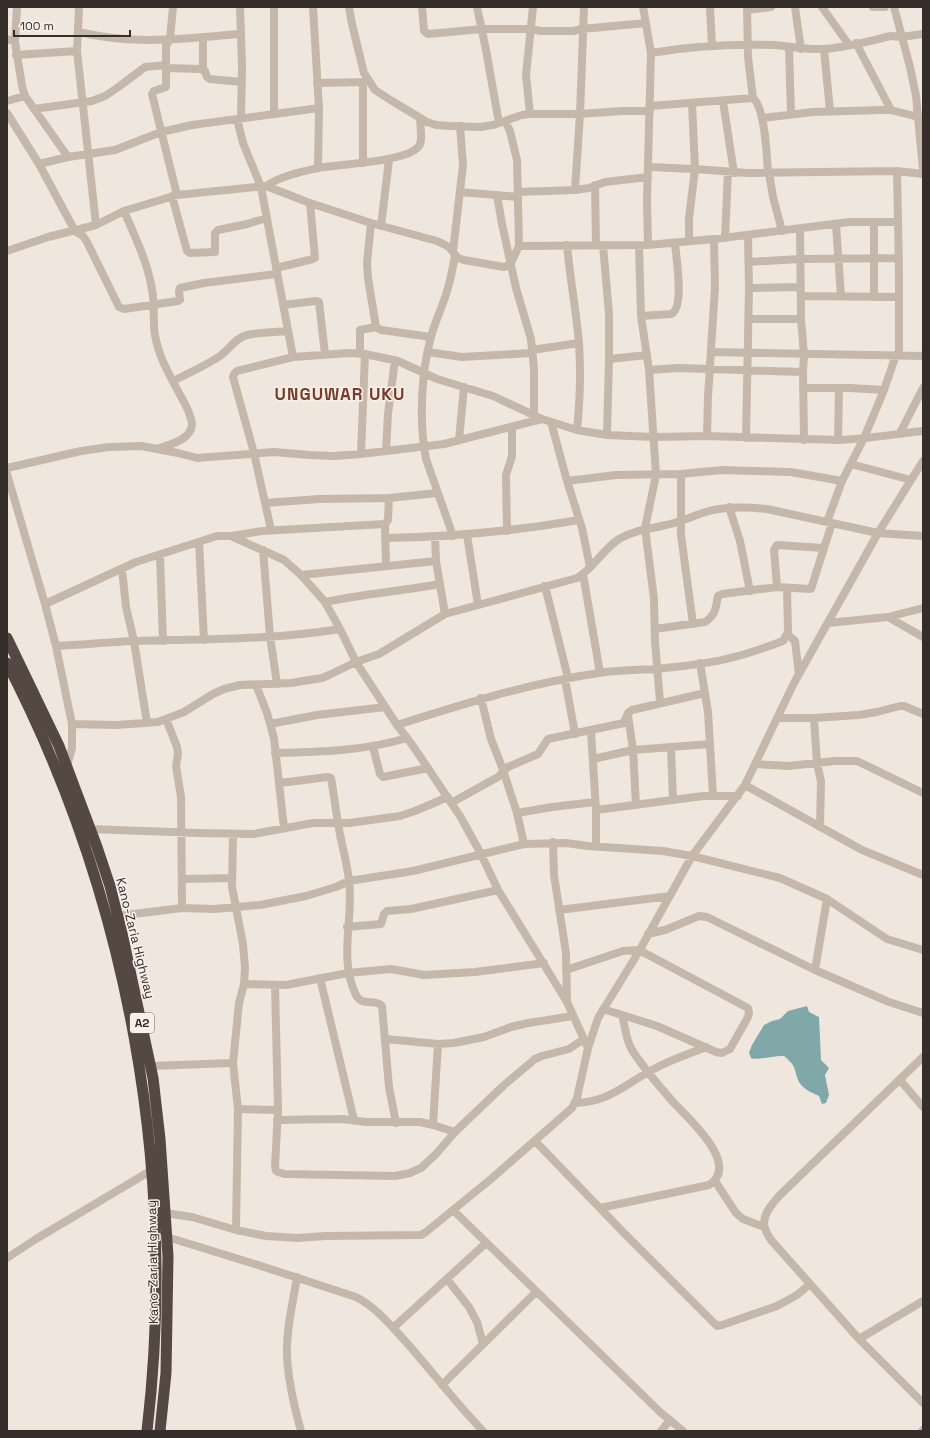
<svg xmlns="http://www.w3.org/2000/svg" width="930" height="1438" viewBox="0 0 930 1438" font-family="'Space Grotesk',sans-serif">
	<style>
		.water { fill: #80a8a9 }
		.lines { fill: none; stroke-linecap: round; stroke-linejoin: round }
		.minor { stroke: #c6b7ab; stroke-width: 8 }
		.highway { stroke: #554741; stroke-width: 11 }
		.labels { text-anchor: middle; stroke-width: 3; stroke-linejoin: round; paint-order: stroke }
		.shield { fill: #f8f1ea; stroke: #706863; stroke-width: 1 }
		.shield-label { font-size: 12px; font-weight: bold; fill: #352d29 }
		.street-label { font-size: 13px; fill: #352d29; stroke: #f8f1ea }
		.district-label { font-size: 17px; font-weight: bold; letter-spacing: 1px; fill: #7b3d2b; stroke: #f8f1ea }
	</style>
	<rect width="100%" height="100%" fill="#efe7de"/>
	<path class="water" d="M 807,1006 L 809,1012 L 819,1017 L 821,1060 L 829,1068 L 825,1075 L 829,1095 L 826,1103 L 822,1104 L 819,1096 C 812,1093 801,1088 798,1080 C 794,1068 796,1066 784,1056 C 774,1055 757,1061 751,1058 L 749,1053 L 752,1045 L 764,1025 L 772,1021 L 780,1019 L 788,1011 Z"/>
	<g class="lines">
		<path class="minor" d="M 17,7 L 15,42 L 22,86 L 25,96 L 68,157
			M 79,7 L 77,51 L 96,225
			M 173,7 L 170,39 L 166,46 L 166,87 L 154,91 L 152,94 L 177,195
			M 240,7 L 242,65 L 241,118
			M 313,7 L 319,108 L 318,168
			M 349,7 L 352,24 L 364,73 L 375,90 L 392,101 L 427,122 L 436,125 L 450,126 L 480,127 L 493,125 L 522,115 L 530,114 L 580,114 L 622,111 L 650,111
			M 422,7 L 424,31 L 428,34 L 482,29 L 530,29 L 541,31 L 573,31 L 582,29 L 646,23
			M 477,7 L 486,50 L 499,123
			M 643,7 L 651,53 L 647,200 L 648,245
			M 710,7 L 712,46
			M 747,7 L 748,57 L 753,98
			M 795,7 L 801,49
			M 822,7 L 849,45
			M 873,7 L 885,7
			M 894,7 L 910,67 L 916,96 L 923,169
			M 747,10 L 771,7
			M 78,32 C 90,34 102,37 114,38 C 154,43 200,37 240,34
			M 7,40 L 15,39
			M 856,43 L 891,110
			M 789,47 L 791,114
			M 824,49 L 830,111
			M 651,53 C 691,46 732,44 773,45 C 790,46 805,50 822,49 C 845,48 869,41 891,36 L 901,37 L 923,34
			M 16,55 L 77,51
			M 166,68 L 200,69 L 205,71 L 207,77 L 210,79 L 242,82
			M 203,70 L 203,37
			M 363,82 L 363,163
			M 317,83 L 366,82
			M 7,101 L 25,96
			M 723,101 L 734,173
			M 650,106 L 753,98 C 765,107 767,157 768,173
			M 34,109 L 92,101 L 105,96 L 117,88 L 145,67 L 166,65
			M 7,113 L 39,164 L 75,231 L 83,236 L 87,242 L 119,307 L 124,309 L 178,301 L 180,300 L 179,291 L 180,288 L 204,283 L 277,274
			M 274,113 L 274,7
			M 530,114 L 526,75 L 533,7
			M 762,118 L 813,112 L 882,110 L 891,110 L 922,118
			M 237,119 L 243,143 L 261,187 L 293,357
			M 505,121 L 510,131 L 517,160 L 519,246
			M 39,164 L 68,157 L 115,150 L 161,132 L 192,125 L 319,108
			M 648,167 L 695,169 L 748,173 L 897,171 L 923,174
			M 897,171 L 899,271 L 899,355
			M 769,173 L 773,197 L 782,231
			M 595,185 L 596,245
			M 266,186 C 281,176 300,172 318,168 C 339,164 408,162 419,146 C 423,141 420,125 420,118
			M 575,190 L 580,114 L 584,7
			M 460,192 L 518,197
			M 518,192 L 575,190 L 589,188 L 605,182 L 648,177
			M 497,195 L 502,224 L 516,288 L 531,339 L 534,369 L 534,416
			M 172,196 L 187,251 L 190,253 L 215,252 L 215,233 L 218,230 L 247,224 L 267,218
			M 124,211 C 136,239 150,267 153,297 C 155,311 152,326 156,340 C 160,359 170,376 179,393 C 184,402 191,413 192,424 C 192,440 168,445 157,449
			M 874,222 L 874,297
			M 371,223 L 367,263 L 368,278 L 376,327 L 381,330 L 431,337
			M 836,224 L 841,296
			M 381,226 L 389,160
			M 800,229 L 801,319 L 804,355 L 803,372 L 804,440
			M 725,238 L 728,172
			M 689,241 L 689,218 L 695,169 L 692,103
			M 567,245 C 570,278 576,310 579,343 C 581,372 580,401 577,430
			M 603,245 L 609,314 L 609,359 L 607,435 L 654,437 L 707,436 L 838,440 C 866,439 895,434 923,431
			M 639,245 L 641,316 L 649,370 L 656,475 L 645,528 L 654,599 L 655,641 L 660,702
			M 7,251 L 48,237 L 96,225 L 124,211 L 177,195 L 266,186 L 310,203 L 371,223 L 437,241 L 449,247 L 458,258 L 464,260 L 504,267 L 507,266 L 511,263 L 519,246 L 648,245 L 714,239 L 849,222 L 898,222
			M 453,251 L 463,165 L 460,126
			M 749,262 L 800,259 L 899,258
			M 276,268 L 313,259 L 315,258 L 310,203
			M 749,288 L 801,287
			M 801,296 L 899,297
			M 283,305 L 315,301 L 319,302 L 325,354
			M 641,316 L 671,314 C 685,309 676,257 675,243
			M 749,319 L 801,319
			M 532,350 L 579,343
			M 428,352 L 462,357 L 532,353
			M 711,352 L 923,356
			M 360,354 L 360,330 L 376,327
			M 609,359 L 647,355
			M 649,370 L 678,368 L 803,372
			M 173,381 C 189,373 205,366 220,356 C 230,349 235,338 247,335 C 260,332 275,332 288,331
			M 803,388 L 850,388 L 884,390
			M 551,422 L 567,481 L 582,528 L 590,567
			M 900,433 L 923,388
			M 707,436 L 708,397 L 715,287 L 714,239
			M 746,438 L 749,288 L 748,235
			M 459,440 L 464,387
			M 838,440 L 839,388
			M 386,451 L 388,414 L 395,360
			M 361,454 L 365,354
			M 851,464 L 911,480
			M 7,468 L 81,451 L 109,447 L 141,446 L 178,453 L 197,458 L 274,452 L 309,455 L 334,456 L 361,454 L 444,444 L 542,419
			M 7,474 L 45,604 L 56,646 L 72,724 L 72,748 L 67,766
			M 681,474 L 681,535 L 693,624
			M 567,481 L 616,475 L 681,474 L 722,470 L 791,472 L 842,481
			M 265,503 L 319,499 L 389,498 L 437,493
			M 729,507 L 740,541 L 750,591
			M 827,522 L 842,481 L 864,438 L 884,390 L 896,355
			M 385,524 L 386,566
			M 271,530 L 254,453 L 233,377 L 234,374 L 237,371 L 293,357 L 349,353 L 365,354 L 398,361 L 437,379 L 493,396 L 542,419 L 577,430 L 607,435
			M 507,531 L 506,475 L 512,456 L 512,427
			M 467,535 L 478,605
			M 232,536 L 262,531 L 385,524 L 388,520 L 389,498
			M 453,536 L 426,459 C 419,423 421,372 431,337 C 435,321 443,306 447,291 C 451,279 453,267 455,255
			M 435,537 L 436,561 L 445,614
			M 385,538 C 451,537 515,531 579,520
			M 199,542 L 204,640
			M 263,550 L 270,636 L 277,684
			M 160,555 L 163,641
			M 122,569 L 126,607 L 134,641 L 147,723
			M 583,574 L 600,673
			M 301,575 L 436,561
			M 545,586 L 568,678
			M 777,587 L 774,550 L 777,545 L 824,548
			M 325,602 C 363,594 402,591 440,584
			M 45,604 L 136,562 L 217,536 L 231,536 L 284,560 L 301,575 L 325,602 L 340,629 L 356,662 L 397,725 L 413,746 L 460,816 L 481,854 L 498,890 L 567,1002 L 588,1048
			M 888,617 L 923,608
			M 828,623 L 888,617 L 923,637
			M 655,629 L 705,622 C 717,613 715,609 718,596 L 722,594 L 777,587 L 811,589 L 832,523
			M 787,634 L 795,641 L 799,674
			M 56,646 C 82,645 108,642 135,641 C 203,639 272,640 340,629
			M 700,663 L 708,712 L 713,795
			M 565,679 L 575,734
			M 256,685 L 267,713 L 274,738 L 284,828
			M 481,698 L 491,739 L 502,767 L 517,813 L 524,844
			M 628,715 L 633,750 L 636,805
			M 777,718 L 814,718 L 859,715 L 877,712 L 900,706 L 904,706 L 923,714
			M 814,718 L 817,764 L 821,781 L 820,827
			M 166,719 L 177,747 L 178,754 L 176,766 L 181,797 L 182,908
			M 72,724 L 116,725 L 158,722 L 184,712 L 213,694 L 224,689 L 240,685 L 291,683 L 322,678 L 329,675 L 356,662 L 379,654 L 445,614 L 577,578 C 593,569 603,549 619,539 C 634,530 650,529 666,525 C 681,522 695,515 709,511 C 728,506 748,507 767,509 L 878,533 L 923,536
			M 270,724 L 317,715 L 385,707
			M 397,725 C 463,704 530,683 599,673 C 618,670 637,670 657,669 C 682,666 710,664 734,657 C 751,653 767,647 783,641 L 787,634 L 788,631 L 787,588
			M 591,731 L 596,810 L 596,847
			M 373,747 L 380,774 L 383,777 L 428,768
			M 671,747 L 673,800
			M 275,753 C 320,752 364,751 407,738
			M 593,759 L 633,750 L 710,744
			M 755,764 L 788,766 L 835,761 L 857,761 L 923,793
			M 280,783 L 328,777 L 331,778 C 334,795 336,812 339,829 C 342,846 347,863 349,880 C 354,919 338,958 356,995 C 362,1007 374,998 382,1006 L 389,1087 L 396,1123
			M 745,785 L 862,850 L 923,875
			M 451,803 L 498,777 L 508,767 L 538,754 L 548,739 L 624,723 L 628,713 L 632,710 L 705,693
			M 596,810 L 703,796 L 738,796
			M 517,813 L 552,807 L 595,802
			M 90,829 L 198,833 L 253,834 L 313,823 L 349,823 L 400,816 L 415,811 L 448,797
			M 233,834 L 232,887 L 243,944 L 245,968 L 244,984 L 239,1003 L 233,1063 L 238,1109 L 236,1230
			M 553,842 L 554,875 L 566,953 L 567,1000
			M 183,879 L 232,878
			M 559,910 L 670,896
			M 118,916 L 182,908 L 214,909 L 260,905 L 306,896 L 336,887 L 349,881 L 413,871 L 524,844 L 566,843 L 588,846 L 663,851 L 692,856 L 780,878 L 827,899 L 887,939 L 923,950
			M 347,927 L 381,924 L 384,914 L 387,911 L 411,909 L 498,890
			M 648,934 L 665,930 L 699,916 L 707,917 L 815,970 L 889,1002 L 923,1013
			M 566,970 L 623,951 L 639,950 L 748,1008 L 749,1013 L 748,1017 L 730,1049 L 722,1053 L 716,1052 L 657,1026 L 603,1009
			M 815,970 L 827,899
			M 320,978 L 354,1120
			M 244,984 L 286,985 L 348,973 L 391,969 L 424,975 L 475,972 L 544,963
			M 275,985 L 278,1110 L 275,1166 L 276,1171 L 284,1174 L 395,1176 L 410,1173 L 421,1168 L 436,1154 L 455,1132 L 503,1086 L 535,1059 L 542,1056 L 569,1049 L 584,1039
			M 386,1039 L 438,1044 L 454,1043 L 484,1037 L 511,1027 L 528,1023 L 573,1016
			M 923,1057 L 779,1196 C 772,1204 761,1216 765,1228 C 766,1232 769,1237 771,1240 L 859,1339 L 923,1403
			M 151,1066 L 233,1063
			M 900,1080 L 923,1107
			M 575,1103 C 610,1102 625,1084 654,1069 C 670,1060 689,1054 706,1047
			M 238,1109 L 278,1110
			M 277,1120 L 343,1119 L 366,1122 L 420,1122 L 433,1125 L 455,1132
			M 433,1125 L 438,1044
			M 535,1141 L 622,1231 L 717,1326 L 722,1325 L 777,1306 L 797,1295 L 810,1284
			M 715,1181 L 736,1213 L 743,1219 L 764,1227
			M 600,1208 L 709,1185 C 741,1165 689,1119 674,1103 C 659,1086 644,1069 632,1050 C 626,1041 625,1025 622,1015
			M 453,1210 L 660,1412 L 683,1431
			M 165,1213 L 192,1217 L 236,1230 L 266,1236 L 297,1238 L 326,1236 L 421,1235 L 426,1232 L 491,1179 L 572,1108 L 577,1098 L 588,1048 L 598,1018 L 638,953 L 692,856 L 745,785 L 794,683 L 878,533 L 923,461
			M 167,1237 L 258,1265 L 356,1297 C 372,1305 384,1318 396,1331 C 426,1363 452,1399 483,1431
			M 7,1258 L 36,1239 L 152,1170
			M 297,1277 C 293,1302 286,1330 287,1355 C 288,1381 294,1406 301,1431
			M 447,1279 L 469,1307 L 477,1322 L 483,1344
			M 393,1328 L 486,1243
			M 859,1339 L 923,1301
			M 442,1385 L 536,1292
			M 661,1431 L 670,1420
			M 922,1431 L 923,1430"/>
		<path class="highway" d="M 7,638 L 59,746 L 97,847 L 110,886 L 122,933 L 153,1078 L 160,1139 L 168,1256 L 166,1373 L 160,1431
			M 7,663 C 128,897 178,1169 147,1431"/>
	</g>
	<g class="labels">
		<rect class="shield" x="130" y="1013" width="24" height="20" rx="3"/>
		<g class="shield-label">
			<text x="142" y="1027">A2</text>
		</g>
		<g class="street-label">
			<text transform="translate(136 938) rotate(76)" y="5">Kano-Zaria Highway</text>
			<text transform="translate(152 1262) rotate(-91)" y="5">Kano-Zaria Highway</text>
		</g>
		<g class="district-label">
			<text x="340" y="400">UNGUWAR UKU</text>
		</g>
	</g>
	<rect width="930" height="1438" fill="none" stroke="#352d29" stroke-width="16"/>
	<path d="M14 30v6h116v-6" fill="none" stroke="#352d29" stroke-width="2"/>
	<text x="20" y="30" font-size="12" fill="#352d29" stroke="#f8f1ea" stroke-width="3" paint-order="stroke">100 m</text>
</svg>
